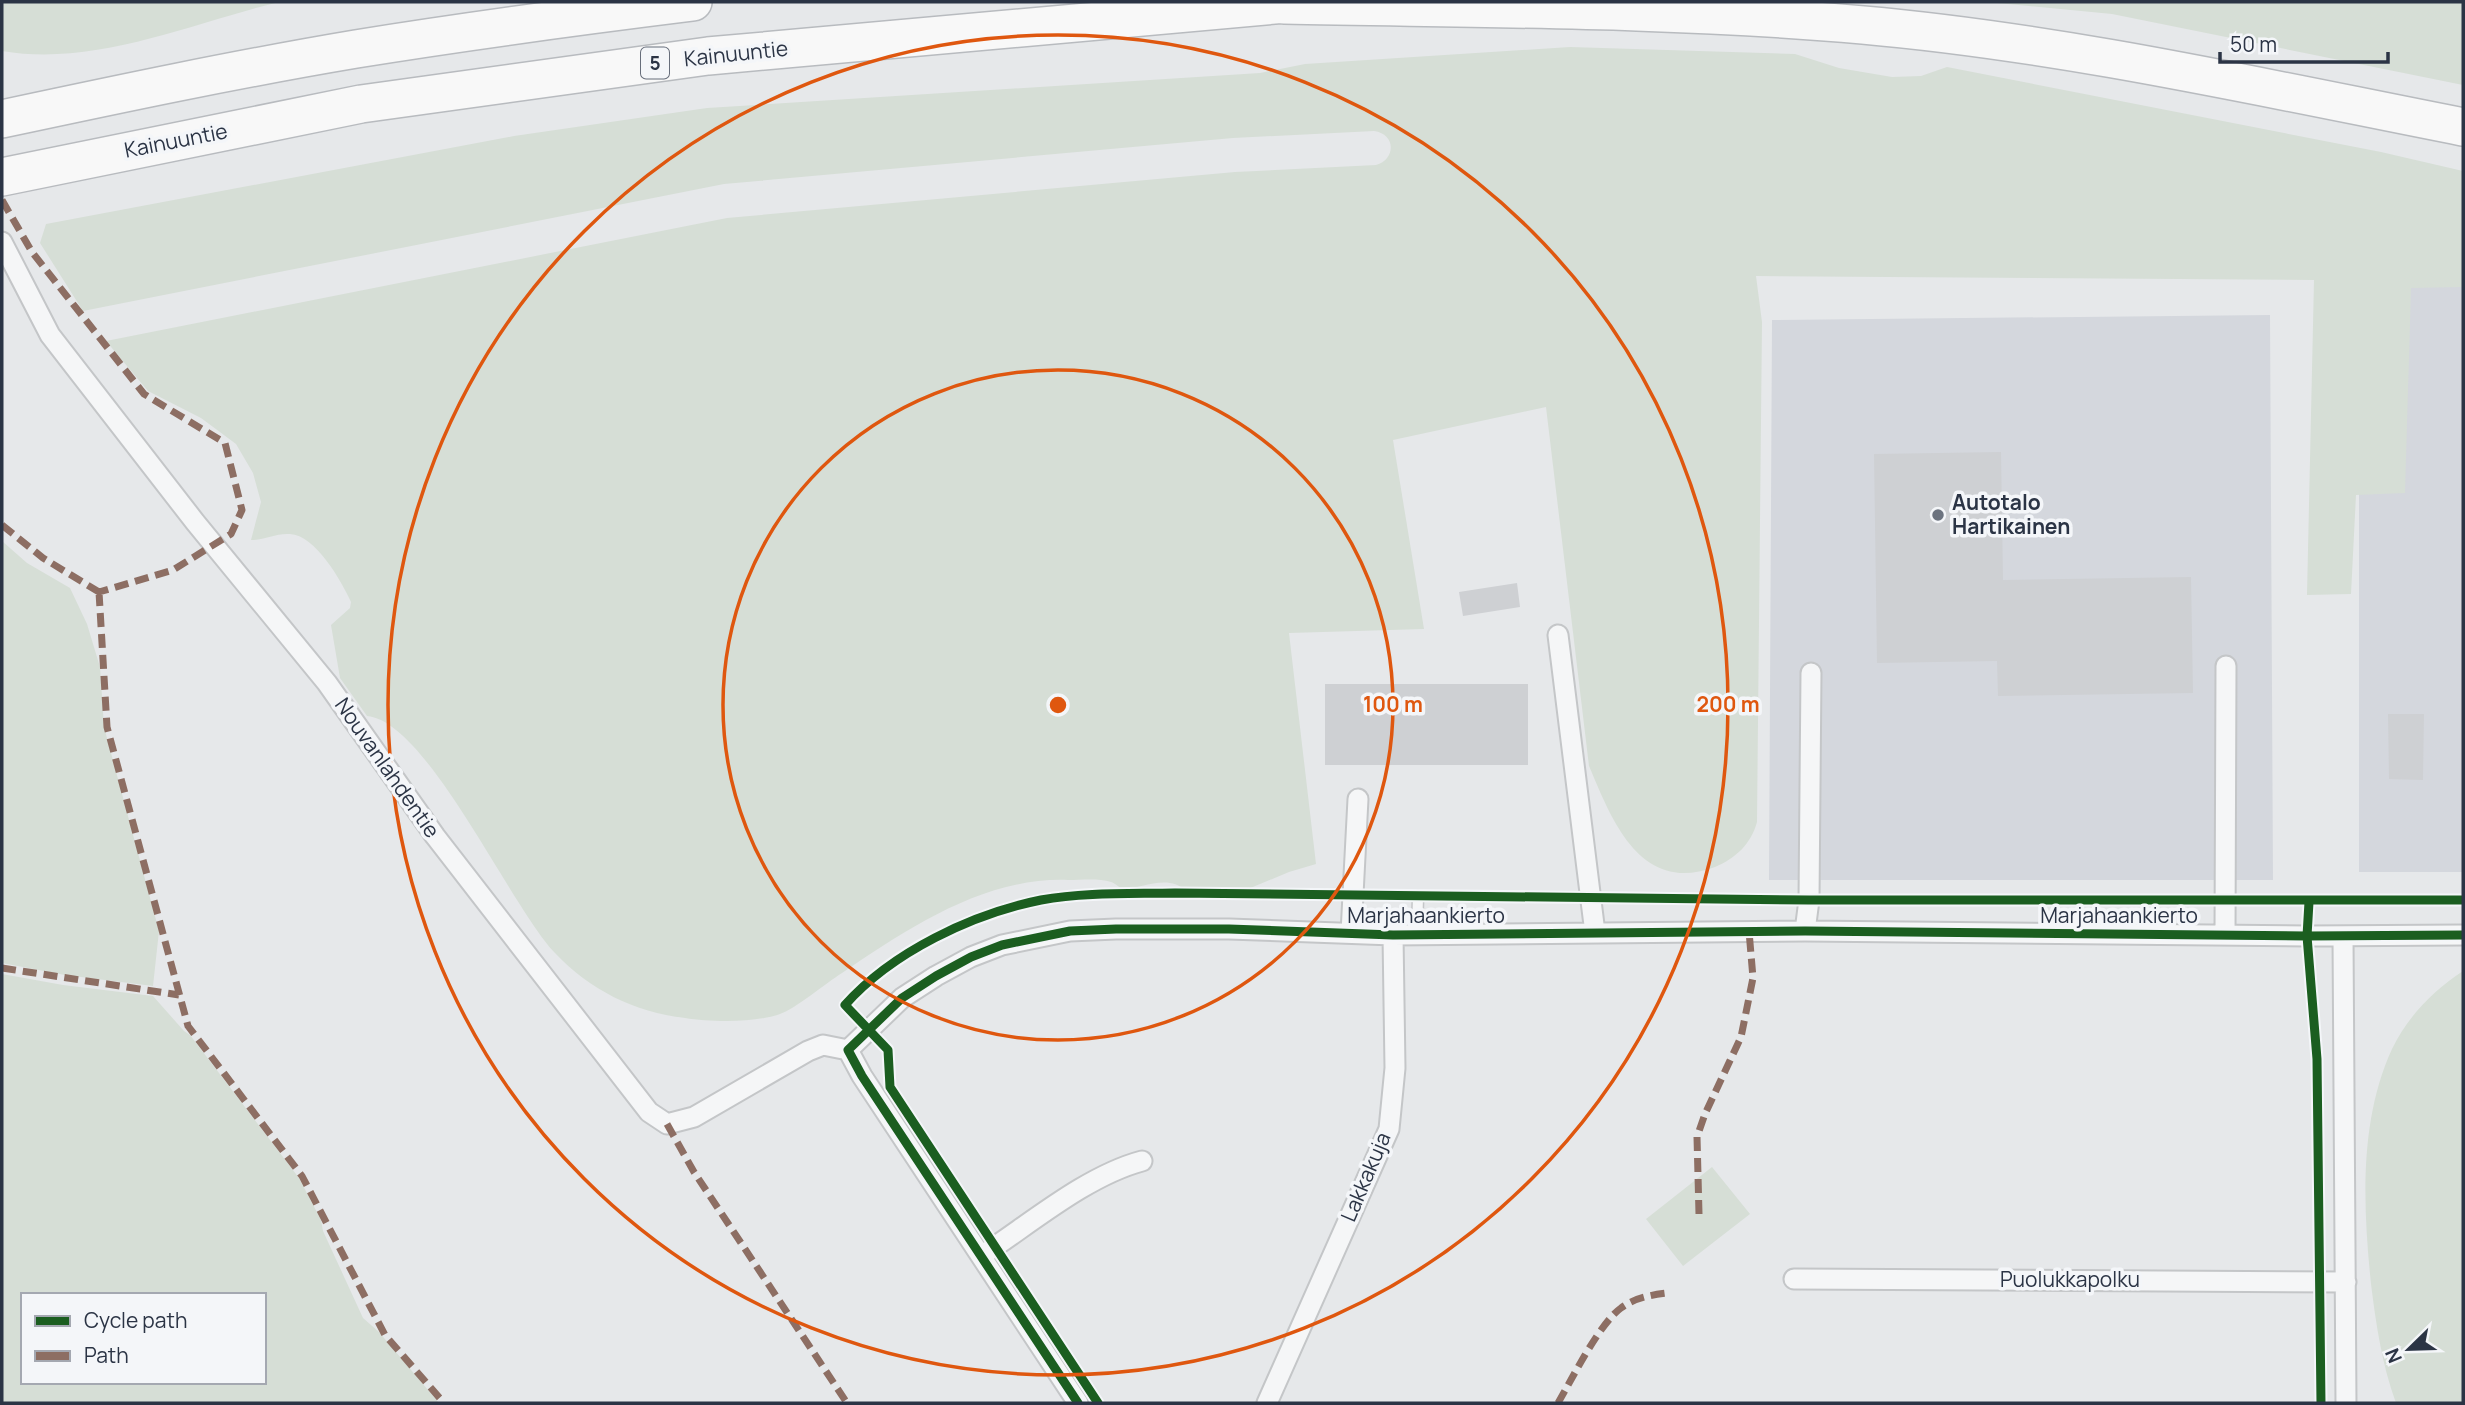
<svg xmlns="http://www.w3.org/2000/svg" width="2465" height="1405" viewBox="0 0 2465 1405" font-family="Manrope,sans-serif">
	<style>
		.built { fill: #d4d7dd }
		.green { fill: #d6ded6; fill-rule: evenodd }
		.building { fill: #ced0d3 }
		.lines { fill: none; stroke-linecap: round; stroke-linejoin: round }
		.lane-casing { stroke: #c4c6c8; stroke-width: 13 }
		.street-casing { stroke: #c4c6c8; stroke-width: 23 }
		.highway-casing { stroke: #b8bbbf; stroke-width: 40 }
		.lane { stroke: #f5f6f7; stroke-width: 10 }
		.street { stroke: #f5f6f7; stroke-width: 19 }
		.highway { stroke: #f8f8f8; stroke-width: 37 }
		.quiet { stroke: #8d6e63; stroke-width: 7; stroke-dasharray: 14 7; stroke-linecap: butt }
		.cycleway-casing { stroke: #f4f6f9; stroke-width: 13 }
		.cycleway { stroke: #1b5e20; stroke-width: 9 }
		.ring { fill: none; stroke: #df570f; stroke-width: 3.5 }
		.poi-dot { fill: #6c737f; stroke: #f4f6f9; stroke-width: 2.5 }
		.labels { text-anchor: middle; stroke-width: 7; stroke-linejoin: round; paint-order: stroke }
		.shield { fill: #f4f6f9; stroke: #676e7b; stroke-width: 2 }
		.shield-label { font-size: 19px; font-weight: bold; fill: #2b3445 }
		.street-label { font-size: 21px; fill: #2b3445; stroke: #f4f6f9 }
		.poi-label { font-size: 21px; font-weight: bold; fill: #2b3445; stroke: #f4f6f9; text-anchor: start }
		.centre { fill: #df570f; stroke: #f4f6f9; stroke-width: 3.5 }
		.ring-label { font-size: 21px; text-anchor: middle; font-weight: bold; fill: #df570f; stroke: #f4f6f9; stroke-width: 7; stroke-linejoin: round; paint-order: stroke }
	</style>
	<rect width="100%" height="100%" fill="#e6e8ea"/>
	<path class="built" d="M 2359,282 L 2463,282 L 2463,872 L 2359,872 Z
		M 2270,315 L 2273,880 L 1769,880 L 1772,320 Z"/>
	<path class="green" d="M 2,2 L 279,2 C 190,24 94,67 2,51 Z
		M 1987,2 L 2463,2 L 2463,85 L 2112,14 Z
		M 1570,47 L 1795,54 L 1839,68 L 1892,77 L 1921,76 L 1947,67 L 2381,152 L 2463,171 L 2463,287 L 2411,288 L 2405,493 L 2356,495 L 2351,594 L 2307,595 L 2314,280 L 1756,276 L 1762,322 L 1757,822 C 1751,844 1736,858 1715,867 C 1640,895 1612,820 1589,766 L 1546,407 L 1393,440 L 1424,629 L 1289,633 L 1316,864 L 1289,872 L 1248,889 L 1184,890 C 1172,875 1140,886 1124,891 C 1120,888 1115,883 1111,882 C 1099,878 1081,880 1068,880 C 984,877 909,928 842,973 C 826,983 795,1009 780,1014 C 755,1023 711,1022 685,1018 C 634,1012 590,990 555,953 C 510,906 427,721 367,716 L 340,678 L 331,625 L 350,608 L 351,602 C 341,580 315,535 290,534 C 276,533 264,540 251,540 L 261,502 L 253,473 L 236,444 L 201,418 L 148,391 L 106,341 L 727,218 L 1235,172 L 1376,165 C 1396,159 1396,134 1374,131 L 1233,138 L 724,184 L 83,311 L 40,243 L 46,224 L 514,136 L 707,108 L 1260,73 L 1305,64 Z
		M 2,541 L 27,563 L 70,588 L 87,624 L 100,667 L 104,727 L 159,931 L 153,986 L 65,975 L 2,963 Z
		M 2463,971 L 2463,1403 L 2396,1403 C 2382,1365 2376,1324 2371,1284 C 2363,1206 2359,1121 2392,1049 C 2408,1016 2433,991 2463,971 Z
		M 2,974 L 63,985 L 153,996 L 184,1031 L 190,1035 L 299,1178 L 321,1220 L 323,1231 L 363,1318 L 379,1332 L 439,1403 L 2,1403 ZM 23,1295 L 264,1295 L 264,1382 L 23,1382 Z
		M 1712,1167 L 1750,1214 L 1683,1266 L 1646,1219 Z"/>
	<path class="building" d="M 2001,452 L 2003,580 L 2191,577 L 2193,693 L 1998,696 L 1997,661 L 1877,663 L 1874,454 Z
		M 1517,583 L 1520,607 L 1463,616 L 1459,592 Z
		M 1325,684 L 1528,684 L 1528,765 L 1325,765 Z
		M 2388,714 L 2424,714 L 2423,780 L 2389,779 Z"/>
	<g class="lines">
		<defs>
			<path id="lane" d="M 1417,935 L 1418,896"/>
			<path id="street" d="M 2,242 L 50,335 L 195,522 L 327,683 L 435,836 L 649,1112 L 667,1124 L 694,1117 L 808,1051 L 823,1045 L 848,1050
				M 1558,635 L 1595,933
				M 1805,931 L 1809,900 L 1811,673
				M 1351,933 L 1358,799
				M 2225,934 L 2226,666
				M 2343,936 L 2346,1403
				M 981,1256 C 1030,1224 1086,1176 1142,1161
				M 1794,1279 L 2346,1282
				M 1078,1403 L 862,1076 L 848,1050 L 902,998 L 936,976 L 971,957 L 1002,945 L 1070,931 L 1116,929 L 1229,929 L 1393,935 L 1805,931 L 2307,936 L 2463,935
				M 1267,1403 L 1389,1129 L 1395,1068 L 1393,935"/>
			<path id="highway" d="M 1284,5 C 1477,9 1671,8 1863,25 C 2065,43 2264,88 2463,127
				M 2,119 C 119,94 237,69 356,49 C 468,31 580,16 693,2
				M 2,177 L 361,104 L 708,56 L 1309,2"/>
		</defs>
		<use href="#lane" class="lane-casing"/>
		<use href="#street" class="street-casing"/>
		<use href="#highway" class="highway-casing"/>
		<use href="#lane" class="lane"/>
		<use href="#street" class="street"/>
		<use href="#highway" class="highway"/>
		<path class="quiet" d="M 2,200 L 32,252 L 144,394 L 225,443 L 242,510 L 231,534 L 173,570 L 99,592
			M 2,525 L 43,558 L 99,592
			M 99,592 L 107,727 L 188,1026 L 302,1176 L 385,1335 L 444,1403
			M 2,968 L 179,995
			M 667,1124 L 694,1172 L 847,1403
			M 1699,1214 L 1697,1137 L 1705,1114 L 1741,1037 L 1753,978 L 1749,931
			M 1558,1403 C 1572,1379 1599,1324 1621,1308 C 1634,1298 1651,1295 1667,1293"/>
		<defs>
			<path id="cycleway" d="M 2309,902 L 2307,936 L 2317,1059 L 2321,1403
				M 1078,1403 L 862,1076 L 848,1050 L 902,998 L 936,976 L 971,957 L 1002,945 L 1070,931 L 1116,929 L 1229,929 L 1393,935 L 1805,931 L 2307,936 L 2463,935
				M 1098,1403 L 890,1087 L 888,1050 L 845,1005 C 892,952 972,914 1041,900 C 1085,892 1131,894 1175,893 L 1809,900 L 2463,900"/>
		</defs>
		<use href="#cycleway" class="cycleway-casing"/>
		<use href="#cycleway" class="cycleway"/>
	</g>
	<g class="ring">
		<circle cx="1058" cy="705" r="335"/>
		<circle cx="1058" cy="705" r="670"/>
	</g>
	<circle class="poi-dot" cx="1938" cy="515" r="7"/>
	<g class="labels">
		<rect class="shield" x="641" y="47.5" width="28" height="31" rx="5"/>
		<g class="shield-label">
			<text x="655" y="70">5</text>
		</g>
		<g class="street-label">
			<text transform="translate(736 54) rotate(-6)" y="7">Kainuuntie</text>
			<text transform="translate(176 141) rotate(-11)" y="7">Kainuuntie</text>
			<text transform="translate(387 768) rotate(55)" y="7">Nouvanlahdentie</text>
			<text x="1426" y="923">Marjahaankierto</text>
			<text x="2119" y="923">Marjahaankierto</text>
			<text transform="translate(1366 1177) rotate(-67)" y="7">Lakkakuja</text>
			<text x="2070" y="1287">Puolukkapolku</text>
		</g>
		<g class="poi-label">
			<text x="1952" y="510">Autotalo<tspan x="1952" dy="24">Hartikainen</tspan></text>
		</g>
	</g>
	<circle cx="1058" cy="705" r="10" class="centre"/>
	<g class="ring-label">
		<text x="1393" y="712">100 m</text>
		<text x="1728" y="712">200 m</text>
	</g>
	<rect width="2465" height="1405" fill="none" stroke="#2b3445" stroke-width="7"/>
	<rect x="21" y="1293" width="245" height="91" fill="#f4f6f9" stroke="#a4a8b1" stroke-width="2"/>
	<rect x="35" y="1316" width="35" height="10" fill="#1b5e20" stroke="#a4a8b1" stroke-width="2"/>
	<text x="84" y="1328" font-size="21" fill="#2b3445">Cycle path</text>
	<rect x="35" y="1351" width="35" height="10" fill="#8d6e63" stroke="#a4a8b1" stroke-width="2"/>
	<text x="84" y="1363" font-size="21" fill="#2b3445">Path</text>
	<g transform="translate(2409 1349) rotate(247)" stroke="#f4f6f9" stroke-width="5" paint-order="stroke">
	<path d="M0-5L12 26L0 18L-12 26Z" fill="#2b3445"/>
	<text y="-10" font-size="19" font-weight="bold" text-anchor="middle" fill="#2b3445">N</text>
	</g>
	<path d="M2220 52v10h168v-10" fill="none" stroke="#2b3445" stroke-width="3.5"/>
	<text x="2230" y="52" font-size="21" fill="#2b3445" stroke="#f4f6f9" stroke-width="5" paint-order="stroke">50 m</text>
</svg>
